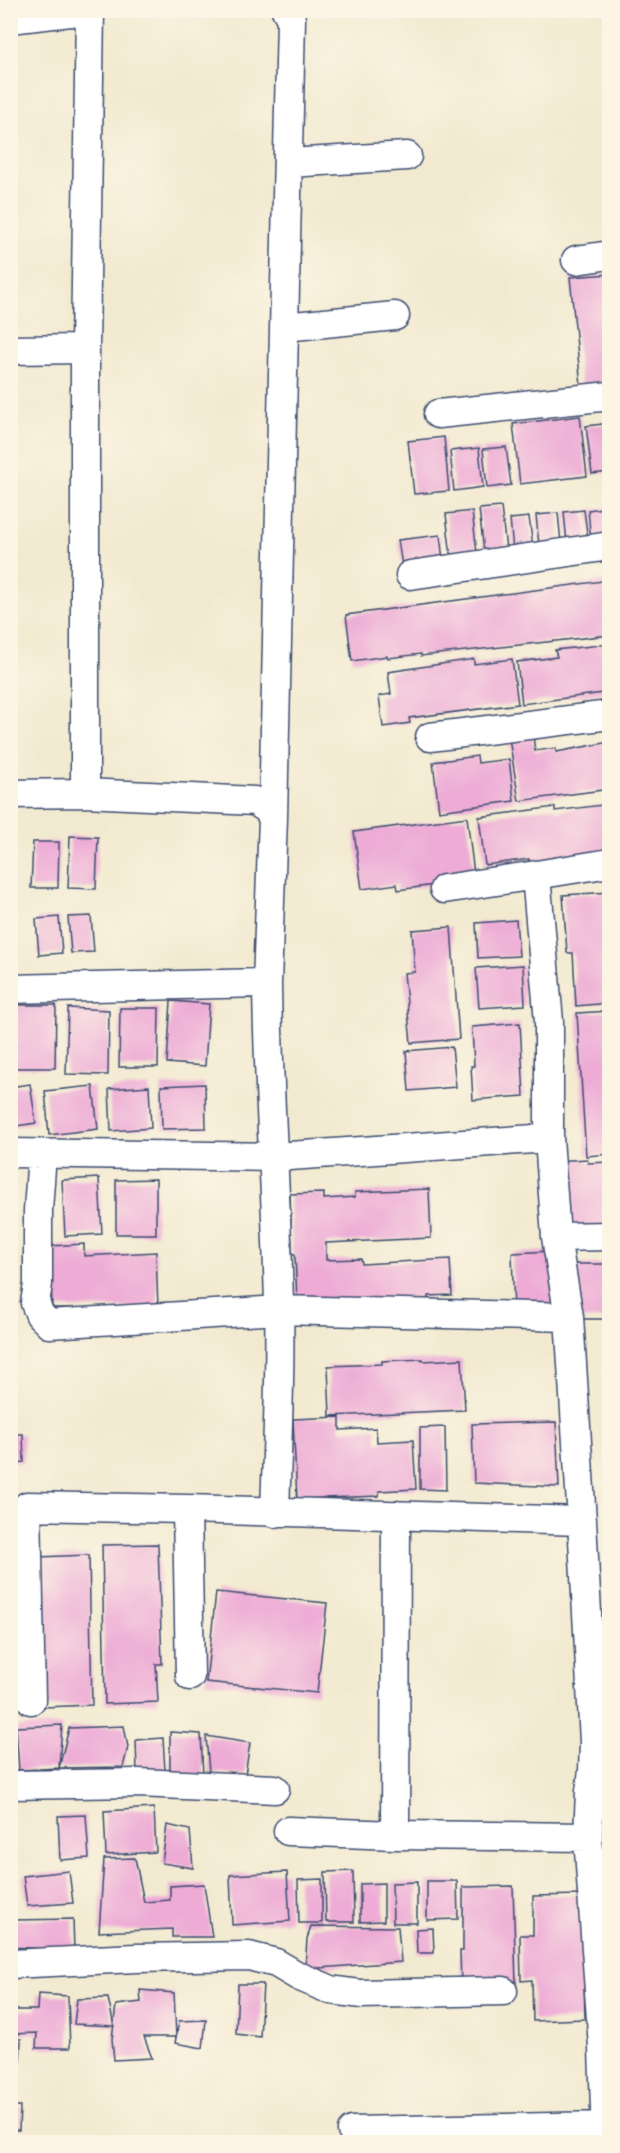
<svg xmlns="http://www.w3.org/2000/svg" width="620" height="2153" viewBox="0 0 620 2153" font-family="'Balsamiq Sans',sans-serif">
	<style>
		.building { fill: #edabd6 }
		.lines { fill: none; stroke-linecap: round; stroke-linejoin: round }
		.minor-casing { stroke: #3b4b6f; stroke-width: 31 }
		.minor { stroke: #fff; stroke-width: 28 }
	</style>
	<rect width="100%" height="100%" fill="#fcf5e5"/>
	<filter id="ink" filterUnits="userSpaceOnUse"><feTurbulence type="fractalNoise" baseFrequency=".0167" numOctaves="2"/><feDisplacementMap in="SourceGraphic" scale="12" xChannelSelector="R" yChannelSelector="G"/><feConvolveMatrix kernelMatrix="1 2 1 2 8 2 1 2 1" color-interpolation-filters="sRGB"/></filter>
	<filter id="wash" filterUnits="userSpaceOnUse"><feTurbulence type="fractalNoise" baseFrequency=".008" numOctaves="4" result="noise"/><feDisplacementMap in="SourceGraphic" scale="24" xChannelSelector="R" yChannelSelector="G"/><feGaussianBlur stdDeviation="1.35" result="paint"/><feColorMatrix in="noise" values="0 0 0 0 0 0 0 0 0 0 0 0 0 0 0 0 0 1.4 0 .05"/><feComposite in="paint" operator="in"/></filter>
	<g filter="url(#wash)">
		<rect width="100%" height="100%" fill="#f2ead0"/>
		<g id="blocks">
			<path class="building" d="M 610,274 L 610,383 L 581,386 L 570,277 Z
				M 580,416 L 587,476 L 520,484 L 513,424 Z
				M 610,423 L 610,472 L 592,474 L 586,426 Z
				M 444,437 L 449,491 L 414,494 L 408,441 Z
				M 506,447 L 511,485 L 487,488 L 483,449 Z
				M 479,448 L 483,487 L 454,491 L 450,451 Z
				M 501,507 L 506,549 L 484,552 L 479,509 Z
				M 610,507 L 610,538 L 591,541 L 588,510 Z
				M 584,510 L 588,540 L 567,543 L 564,512 Z
				M 472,511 L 477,553 L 451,557 L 446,514 Z
				M 558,513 L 561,543 L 539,545 L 536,515 Z
				M 529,517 L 533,547 L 513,550 L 510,519 Z
				M 440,535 L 443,560 L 402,566 L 398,540 Z
				M 610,580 L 610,635 L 421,656 L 421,654 L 388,658 L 387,656 L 352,661 L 346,615 Z
				M 610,644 L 610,692 L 522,704 L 517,662 L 557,657 L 555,650 Z
				M 474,659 L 474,664 L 512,659 L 518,704 L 409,718 L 410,723 L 383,727 L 379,696 L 391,694 L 388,672 Z
				M 533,736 L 535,751 L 556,748 L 556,752 L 610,742 L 610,789 L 519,801 L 509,738 Z
				M 477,756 L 478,763 L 509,759 L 514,801 L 439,811 L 433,762 Z
				M 610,804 L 610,850 L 529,865 L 529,859 L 485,865 L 479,817 L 555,807 L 555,811 Z
				M 467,817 L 474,874 L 433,880 L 434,885 L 398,890 L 397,884 L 362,889 L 354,832 Z
				M 70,836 L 98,837 L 96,889 L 68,888 Z
				M 33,842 L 59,842 L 58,888 L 31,888 Z
				M 610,892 L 610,1003 L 576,1006 L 573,953 L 567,953 L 563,895 Z
				M 91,916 L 94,952 L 71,953 L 68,917 Z
				M 59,917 L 62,953 L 39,955 L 36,919 Z
				M 516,920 L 519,956 L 478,958 L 476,923 Z
				M 451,927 L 459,1039 L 411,1043 L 404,973 L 415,972 L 412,930 Z
				M 523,965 L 525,1005 L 479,1008 L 476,968 Z
				M 171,1001 L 209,1004 L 205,1066 L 167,1063 Z
				M 17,1005 L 56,1005 L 55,1068 L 15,1068 Z
				M 68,1008 L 109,1010 L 108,1075 L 66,1074 Z
				M 120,1008 L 159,1008 L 158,1067 L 119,1067 Z
				M 610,1011 L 610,1154 L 586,1156 L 577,1013 Z
				M 520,1023 L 524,1096 L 473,1100 L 471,1066 L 474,1066 L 472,1027 Z
				M 452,1047 L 456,1087 L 409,1091 L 406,1051 Z
				M 30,1084 L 36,1123 L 10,1127 L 10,1087 Z
				M 205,1084 L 206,1128 L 162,1129 L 161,1086 Z
				M 93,1086 L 98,1129 L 49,1135 L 45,1091 Z
				M 149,1086 L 151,1128 L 111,1131 L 109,1089 Z
				M 587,1159 L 588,1163 L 610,1162 L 610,1230 L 560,1233 L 555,1161 Z
				M 99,1178 L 102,1234 L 65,1236 L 62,1180 Z
				M 156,1179 L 156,1234 L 116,1234 L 116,1180 Z
				M 429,1189 L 431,1238 L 326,1243 L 326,1260 L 361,1259 L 362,1264 L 450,1259 L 452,1295 L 428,1296 L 428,1305 L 297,1301 L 295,1254 L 292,1254 L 290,1194 L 324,1193 L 324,1199 L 355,1197 L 355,1192 Z
				M 84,1244 L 84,1256 L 156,1252 L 158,1308 L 52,1308 L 50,1246 Z
				M 553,1251 L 555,1309 L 514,1312 L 512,1253 Z
				M 571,1264 L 610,1264 L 610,1319 L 576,1319 Z
				M 423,1359 L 423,1361 L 462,1359 L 465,1410 L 330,1416 L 328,1366 L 382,1364 L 382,1361 Z
				M 340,1417 L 340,1430 L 376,1428 L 377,1442 L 413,1440 L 416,1489 L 379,1491 L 379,1496 L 297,1499 L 293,1419 Z
				M 556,1422 L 559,1487 L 474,1483 L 472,1424 Z
				M 445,1427 L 446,1490 L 420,1489 L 420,1428 Z
				M 10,1434 L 23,1434 L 24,1462 L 10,1463 Z
				M 158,1544 L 162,1664 L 156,1664 L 158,1702 L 105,1704 L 102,1545 Z
				M 89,1555 L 92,1705 L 44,1707 L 38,1557 Z
				M 216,1592 L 327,1603 L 317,1693 L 206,1682 Z
				M 62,1725 L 59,1768 L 19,1770 L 16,1727 Z
				M 124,1726 L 128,1747 L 123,1767 L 59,1768 L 69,1728 Z
				M 170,1732 L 201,1734 L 203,1776 L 170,1775 Z
				M 206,1736 L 250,1743 L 245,1775 L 209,1772 Z
				M 163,1738 L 165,1771 L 137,1772 L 136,1740 Z
				M 154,1808 L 156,1852 L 106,1855 L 104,1811 Z
				M 86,1815 L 89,1858 L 60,1860 L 58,1816 Z
				M 167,1825 L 190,1830 L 193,1868 L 162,1863 Z
				M 135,1858 L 144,1902 L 170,1900 L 170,1886 L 204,1884 L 212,1937 L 172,1937 L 172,1929 L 99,1932 L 104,1859 Z
				M 69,1871 L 73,1903 L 27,1906 L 23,1876 Z
				M 353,1871 L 354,1922 L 326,1922 L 325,1872 Z
				M 287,1872 L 290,1921 L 232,1925 L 230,1875 Z
				M 322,1879 L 322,1923 L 299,1923 L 298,1880 Z
				M 427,1881 L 457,1881 L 458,1919 L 427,1920 Z
				M 417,1882 L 417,1923 L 393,1923 L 392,1883 Z
				M 384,1883 L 384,1921 L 360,1922 L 360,1884 Z
				M 513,1886 L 516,1985 L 461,1986 L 460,1951 L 463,1951 L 463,1887 Z
				M 582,1895 L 585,2019 L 533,2021 L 532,1980 L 521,1981 L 520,1935 L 533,1935 L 533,1896 Z
				M 73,1919 L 74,1950 L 10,1947 L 10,1929 L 13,1920 Z
				M 311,1926 L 398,1927 L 401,1962 L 305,1969 L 307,1939 Z
				M 433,1928 L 434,1953 L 417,1953 L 416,1929 Z
				M 238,1984 L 263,1984 L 260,2037 L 236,2034 Z
				M 140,1990 L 174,1993 L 176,2037 L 144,2037 L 152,2058 L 114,2060 L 112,2039 L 116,2005 L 141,2002 Z
				M 38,1994 L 68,1996 L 70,2048 L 36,2048 L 37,2033 L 10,2034 L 10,2010 L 37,2010 Z
				M 108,1998 L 114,2026 L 74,2024 L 77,1999 Z
				M 206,2020 L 203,2048 L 175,2043 L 179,2021 Z
				M 10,2039 L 21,2039 L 20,2063 L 10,2063 Z
				M 10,2107 L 20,2107 L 19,2130 L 10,2130 Z"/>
		</g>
	</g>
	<g filter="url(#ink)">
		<use href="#blocks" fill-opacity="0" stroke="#3b4b6f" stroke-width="1.5"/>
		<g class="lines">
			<defs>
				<path id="minor" d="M 10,19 L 88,10
					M 288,163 L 407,156
					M 576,260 L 610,255
					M 284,327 L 395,316
					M 10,350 L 85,349
					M 438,414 L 610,396
					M 410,575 L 610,546
					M 430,737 L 610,715
					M 85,793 L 85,349 L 90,10
					M 10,794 L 85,793 L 255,801 L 267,809 L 273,818 L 267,983
					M 273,818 L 291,19 L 286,10
					M 444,889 L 536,875
					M 10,989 L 267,983 C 268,1091 277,1199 279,1307 C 281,1375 277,1444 275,1513
					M 10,1153 L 275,1157 L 549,1138
					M 42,1154 L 38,1210 L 38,1284 L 35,1303 L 40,1315 L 49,1324 L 279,1310 L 569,1317
					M 556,1237 L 610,1236
					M 187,1509 L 190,1676
					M 31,1700 L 27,1506 L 187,1509 L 582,1521
					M 10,1785 L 138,1783 L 275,1789
					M 288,1831 L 395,1835 L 588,1837
					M 395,1835 L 396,1515
					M 10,1964 L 136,1958 L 249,1956 L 276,1963 L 298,1976 L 331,1990 L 360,1994 L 503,1991
					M 352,2131 L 606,2126
					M 606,2142 L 603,2047 L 588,1837 L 590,1791 L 593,1771 L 594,1742 L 582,1521 L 569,1317 L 556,1237 L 549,1138 L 549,1022 L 536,875 L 610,863"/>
			</defs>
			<use href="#minor" class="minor-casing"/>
			<use href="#minor" class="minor"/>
		</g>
	</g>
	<rect width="620" height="2153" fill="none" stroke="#fcf5e5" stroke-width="36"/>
</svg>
